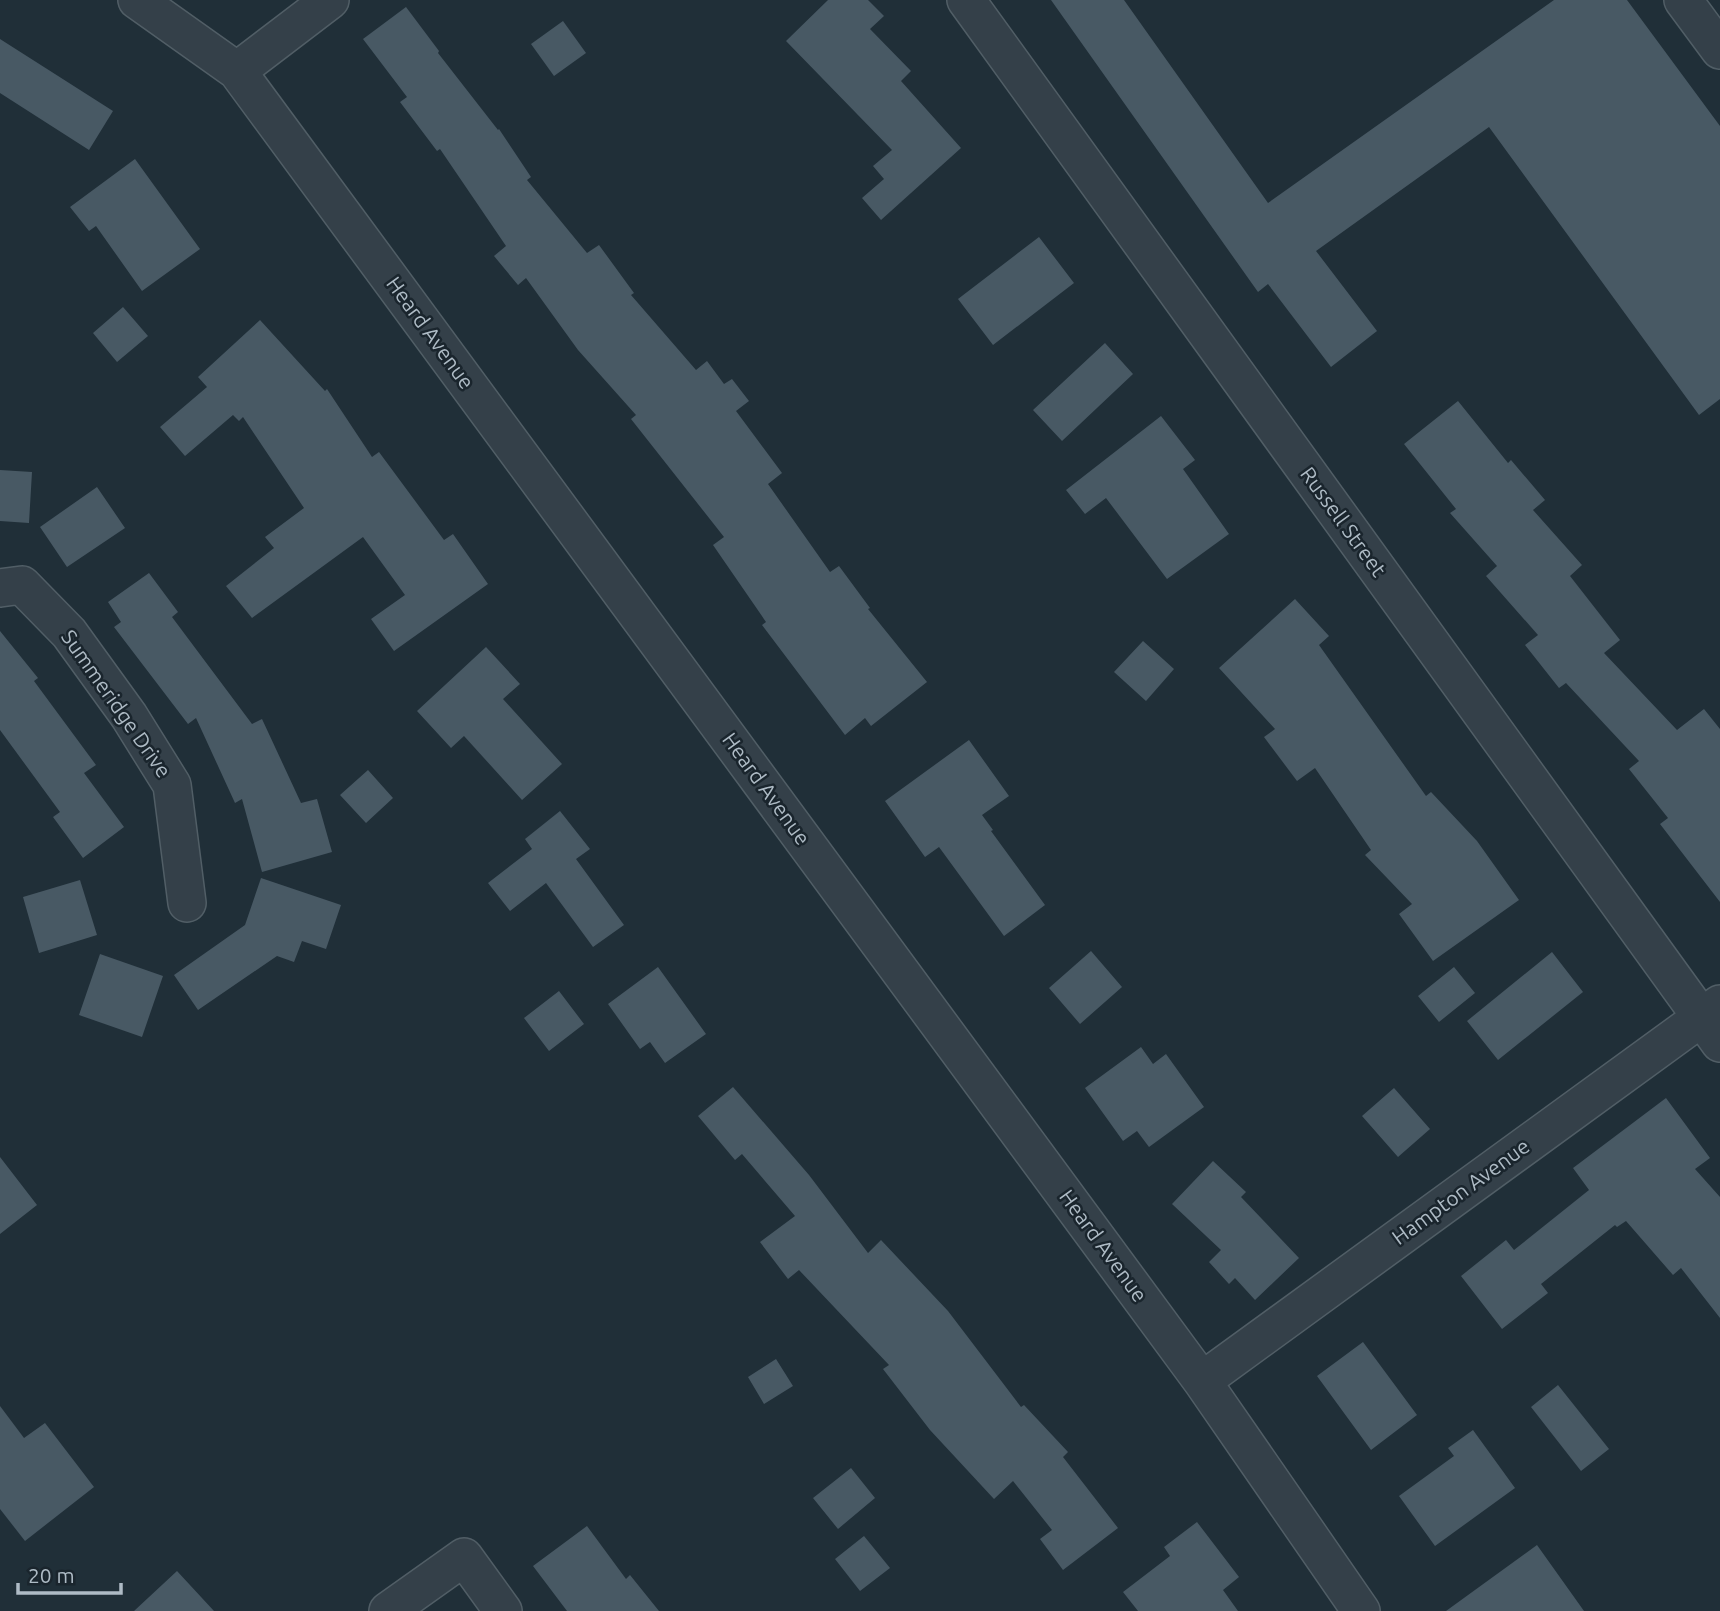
<svg xmlns="http://www.w3.org/2000/svg" width="1720" height="1611" viewBox="0 0 1720 1611" font-family="Ubuntu,sans-serif">
	<style>
		.building { fill: #485964 }
		.lines { fill: none; stroke-linecap: round; stroke-linejoin: round }
		.minor-casing { stroke: #515e66; stroke-width: 40 }
		.minor { stroke: #344049; stroke-width: 37 }
		.labels { text-anchor: middle; stroke-width: 5; stroke-linejoin: round; paint-order: stroke }
		.street-label { font-size: 21px; fill: #aebbc5; stroke: #1a252d }
	</style>
	<rect width="100%" height="100%" fill="#202f38"/>
	<path class="building" d="M 828,0 L 868,0 L 884,16 L 870,29 L 911,71 L 901,81 L 961,148 L 881,220 L 862,198 L 884,179 L 873,166 L 892,150 L 786,41 Z
		M 1051,0 L 1124,0 L 1268,203 L 1554,0 L 1627,0 L 1720,126 L 1720,399 L 1699,415 L 1489,127 L 1316,251 L 1377,331 L 1331,367 L 1268,284 L 1258,292 Z
		M 406,7 L 439,51 L 438,53 L 498,130 L 499,129 L 531,177 L 527,180 L 587,253 L 599,245 L 634,293 L 631,295 L 696,370 L 707,361 L 724,384 L 732,379 L 749,401 L 736,411 L 782,473 L 768,484 L 830,572 L 839,566 L 870,608 L 868,609 L 927,682 L 871,726 L 865,718 L 845,735 L 762,625 L 766,622 L 713,545 L 724,537 L 631,419 L 636,415 L 578,350 L 526,278 L 518,285 L 494,256 L 506,246 L 440,149 L 437,151 L 400,102 L 407,97 L 363,39 Z
		M 563,21 L 586,53 L 554,76 L 531,44 Z
		M 0,39 L 113,111 L 89,150 L 0,93 Z
		M 135,159 L 200,249 L 142,291 L 96,226 L 89,231 L 70,207 Z
		M 1039,237 L 1074,283 L 993,345 L 958,299 Z
		M 123,307 L 148,336 L 117,362 L 93,333 Z
		M 260,320 L 325,391 L 327,389 L 372,457 L 379,452 L 444,540 L 453,534 L 488,584 L 394,651 L 371,619 L 405,595 L 363,537 L 252,618 L 226,586 L 274,548 L 265,537 L 304,508 L 243,417 L 239,421 L 233,415 L 185,456 L 160,427 L 207,387 L 198,377 Z
		M 1105,343 L 1133,374 L 1062,441 L 1033,410 Z
		M 1458,401 L 1508,463 L 1511,460 L 1545,500 L 1533,510 L 1582,565 L 1570,576 L 1620,640 L 1604,653 L 1677,730 L 1704,709 L 1720,729 L 1720,902 L 1660,824 L 1668,818 L 1629,769 L 1639,761 L 1566,683 L 1559,688 L 1525,645 L 1538,635 L 1486,576 L 1497,566 L 1450,513 L 1456,509 L 1404,444 Z
		M 1161,416 L 1195,460 L 1183,469 L 1229,534 L 1167,579 L 1106,498 L 1085,514 L 1066,490 Z
		M 0,470 L 32,472 L 29,523 L 0,521 Z
		M 97,487 L 125,528 L 67,567 L 40,527 Z
		M 149,573 L 178,612 L 172,617 L 252,724 L 262,719 L 301,803 L 317,799 L 332,852 L 262,872 L 242,799 L 235,803 L 196,718 L 188,724 L 114,627 L 121,622 L 108,602 Z
		M 1295,599 L 1329,636 L 1319,645 L 1426,796 L 1431,792 L 1477,841 L 1519,900 L 1433,961 L 1399,914 L 1412,904 L 1365,855 L 1371,850 L 1315,768 L 1297,781 L 1264,737 L 1275,729 L 1219,668 Z
		M 0,631 L 38,678 L 34,681 L 96,765 L 84,773 L 124,827 L 83,858 L 53,817 L 60,812 L 0,730 Z
		M 1143,641 L 1174,669 L 1146,701 L 1114,672 Z
		M 486,647 L 520,684 L 503,699 L 562,764 L 522,800 L 464,736 L 451,748 L 417,711 Z
		M 969,740 L 1009,796 L 982,815 L 993,830 L 991,831 L 1045,905 L 1004,936 L 939,847 L 925,857 L 885,801 Z
		M 368,770 L 393,798 L 366,823 L 340,795 Z
		M 560,811 L 590,849 L 576,859 L 624,925 L 593,947 L 546,883 L 510,911 L 488,883 L 532,849 L 525,839 Z
		M 261,878 L 341,905 L 326,949 L 302,941 L 294,962 L 277,956 L 198,1010 L 174,975 L 245,925 Z
		M 80,880 L 97,935 L 39,953 L 23,897 Z
		M 1091,951 L 1122,987 L 1080,1024 L 1049,988 Z
		M 1552,952 L 1583,992 L 1498,1060 L 1467,1021 Z
		M 100,954 L 163,976 L 142,1037 L 79,1015 Z
		M 658,967 L 706,1034 L 665,1063 L 650,1042 L 640,1049 L 608,1004 Z
		M 1454,967 L 1475,993 L 1439,1022 L 1418,996 Z
		M 559,991 L 584,1024 L 549,1051 L 524,1018 Z
		M 1141,1047 L 1153,1064 L 1166,1054 L 1204,1107 L 1149,1147 L 1137,1131 L 1123,1141 L 1085,1088 Z
		M 733,1087 L 809,1175 L 868,1253 L 881,1240 L 948,1311 L 1021,1407 L 1024,1405 L 1068,1452 L 1063,1457 L 1118,1528 L 1063,1570 L 1040,1539 L 1052,1530 L 1013,1481 L 994,1499 L 930,1430 L 883,1369 L 889,1365 L 799,1270 L 788,1279 L 760,1242 L 795,1216 L 742,1154 L 735,1160 L 698,1116 Z
		M 1394,1088 L 1430,1129 L 1398,1157 L 1362,1116 Z
		M 1666,1098 L 1710,1158 L 1695,1169 L 1720,1197 L 1720,1318 L 1681,1268 L 1673,1275 L 1626,1221 L 1617,1227 L 1615,1225 L 1541,1284 L 1548,1293 L 1502,1329 L 1461,1276 L 1506,1240 L 1514,1250 L 1589,1190 L 1573,1168 Z
		M 0,1157 L 37,1205 L 0,1234 Z
		M 1213,1161 L 1246,1192 L 1241,1197 L 1299,1258 L 1255,1300 L 1235,1278 L 1229,1284 L 1209,1262 L 1221,1250 L 1172,1204 Z
		M 1363,1342 L 1417,1415 L 1371,1450 L 1317,1376 Z
		M 776,1359 L 793,1386 L 764,1404 L 748,1377 Z
		M 1558,1385 L 1609,1449 L 1581,1471 L 1531,1407 Z
		M 0,1406 L 24,1438 L 45,1423 L 94,1487 L 25,1541 L 0,1509 Z
		M 1473,1430 L 1515,1488 L 1435,1546 L 1399,1496 L 1454,1456 L 1448,1448 Z
		M 851,1468 L 875,1498 L 838,1529 L 813,1498 Z
		M 1197,1522 L 1239,1577 L 1223,1590 L 1238,1611 L 1138,1611 L 1123,1592 L 1170,1556 L 1164,1547 Z
		M 587,1526 L 626,1579 L 630,1575 L 659,1611 L 567,1611 L 533,1566 Z
		M 864,1536 L 890,1568 L 860,1591 L 835,1559 Z
		M 1537,1545 L 1584,1611 L 1446,1611 Z
		M 177,1571 L 214,1611 L 134,1611 Z"/>
	<g class="lines">
		<defs>
			<path id="minor" d="M 137,0 L 237,71 L 1202,1381 L 1361,1611
				M 966,0 L 1720,1043
				M 1683,0 L 1720,50
				M 237,71 L 330,0
				M 0,588 L 22,585 L 69,633 L 129,716 L 172,785 L 187,903
				M 1202,1381 L 1720,1004
				M 388,1611 L 464,1557 L 503,1611"/>
		</defs>
		<use href="#minor" class="minor-casing"/>
		<use href="#minor" class="minor"/>
	</g>
	<g class="labels">
		<g class="street-label">
			<text transform="translate(430 333) rotate(54)" y="7">Heard Avenue</text>
			<text transform="translate(1343 522) rotate(54)" y="7">Russell Street</text>
			<text transform="translate(116 704) rotate(55)" y="7">Summeridge Drive</text>
			<text transform="translate(766 789) rotate(54)" y="7">Heard Avenue</text>
			<text transform="translate(1461 1192) rotate(-36)" y="7">Hampton Avenue</text>
			<text transform="translate(1103 1246) rotate(54)" y="7">Heard Avenue</text>
		</g>
	</g>
	<path d="M18 1583v10h103v-10" fill="none" stroke="#aebbc5" stroke-width="3.5"/>
	<text x="28" y="1583" font-size="21" fill="#aebbc5" stroke="#1a252d" stroke-width="5" paint-order="stroke">20 m</text>
</svg>
